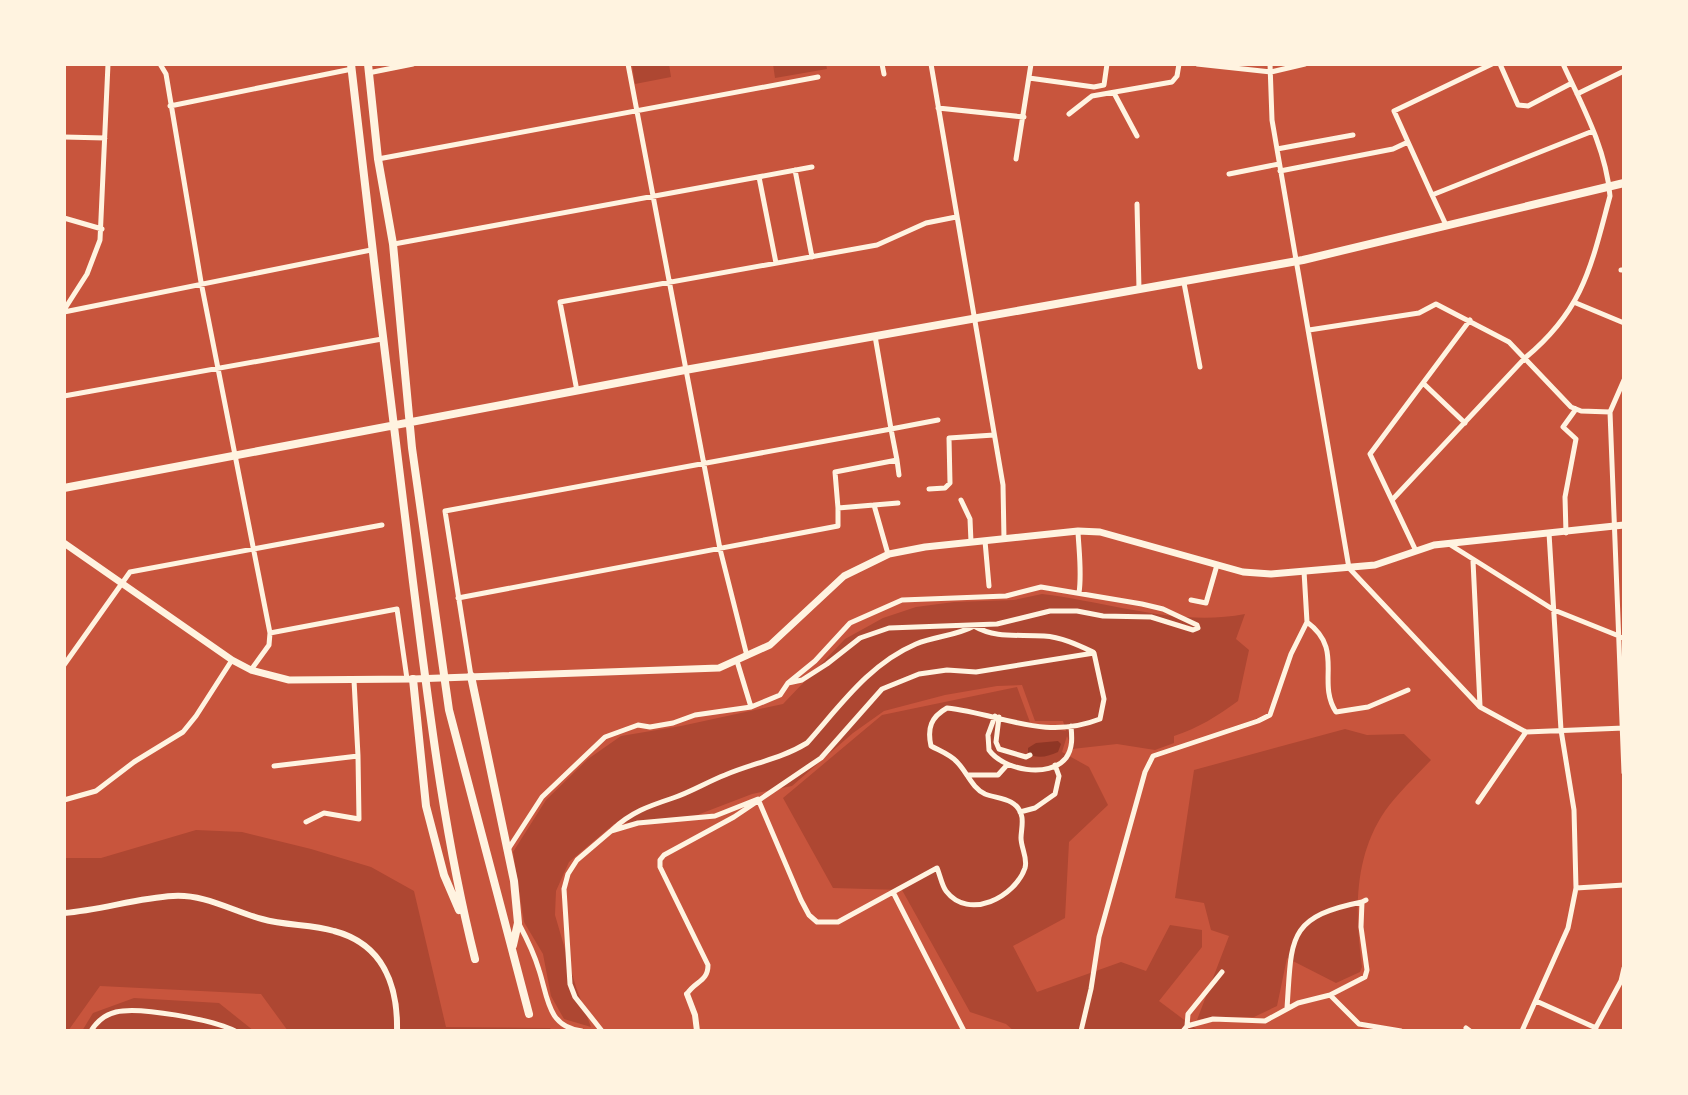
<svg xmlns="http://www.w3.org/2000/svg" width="1688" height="1095" viewBox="0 0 1688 1095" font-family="Ubuntu,sans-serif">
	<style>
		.green { fill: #ae4732 }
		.water { fill: #8f3625 }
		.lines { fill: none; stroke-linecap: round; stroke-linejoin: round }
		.minor { stroke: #fff3e0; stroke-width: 5 }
		.tertiary { stroke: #fff3e0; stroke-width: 6 }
		.secondary { stroke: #fff3e0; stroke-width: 7 }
		.trunk { stroke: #fff3e0; stroke-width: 8 }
	</style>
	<rect width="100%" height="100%" fill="#c8553d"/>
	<path class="green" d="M 632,64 L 669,64 L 671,77 L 635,84 Z
		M 773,64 L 826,64 L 827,69 L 775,78 Z
		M 1042,594 C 1109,602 1178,627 1245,614 L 1236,639 L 1249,650 L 1238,701 C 1217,716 1199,728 1174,736 L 1174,743 L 1155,750 L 1117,744 L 1072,749 L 1067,736 L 1062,752 L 1089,767 L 1108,805 L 1069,842 L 1065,918 L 1013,946 L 1037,992 L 1121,962 L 1146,971 L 1170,925 L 1202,930 L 1202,947 L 1159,1001 L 1199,1031 L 1014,1031 L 1006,1024 L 970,1012 L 902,890 L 833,888 L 783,798 L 882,715 L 1017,687 L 1031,725 L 1066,731 L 1063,721 L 1035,721 L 1022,685 L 997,686 L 945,695 L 884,711 L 853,733 L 792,786 L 752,794 L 692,817 L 614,824 L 569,862 L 556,891 L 555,915 L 576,987 L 591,1027 L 564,1019 L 551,996 L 543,954 L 524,922 L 513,852 L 546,800 L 588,759 L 621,736 L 681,726 L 783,704 L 845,639 L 883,618 L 916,607 L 954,602 L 1014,600 Z
		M 1345,729 L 1367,735 L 1404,734 L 1431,760 C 1416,776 1398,793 1385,811 C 1353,858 1355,914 1362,967 L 1360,972 L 1336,983 L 1287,958 L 1277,1006 L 1254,1017 L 1214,1017 L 1197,1020 L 1229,936 L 1211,930 L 1204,903 L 1175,898 L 1194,770 Z
		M 196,830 L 242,832 L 311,849 L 371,867 L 414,891 L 446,1027 L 550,1028 L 552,1031 L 288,1031 L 261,994 L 100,986 L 68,1031 L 64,1031 L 64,858 L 101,858 Z
		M 134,998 L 219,1003 L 254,1031 L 82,1031 L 93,1013 Z"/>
	<path class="water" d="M 1058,741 L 1061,744 L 1058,752 C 1049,756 1037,760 1028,753 L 1028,748 L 1036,743 Z"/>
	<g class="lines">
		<path class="minor" d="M 160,64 L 166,74 L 201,282 L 270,633 L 269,645 L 251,670
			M 628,64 L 720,549 L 747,656
			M 882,64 L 884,74
			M 931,64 L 1003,485 L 1004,539
			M 1197,64 L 1271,72 L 1305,64
			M 1270,64 L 1272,120 L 1349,568 L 1480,707 L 1526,732 L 1624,728
			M 1500,64 L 1518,105 L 1528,106 L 1572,83
			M 368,73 L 413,64
			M 1029,78 L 1094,87 L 1104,85 L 1107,64
			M 1114,93 L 1137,136
			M 1577,94 L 1624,71
			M 170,106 L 352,69
			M 938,108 L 1024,117
			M 1069,114 L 1092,96 L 1172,82 L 1177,76 L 1179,64
			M 64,137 L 105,138
			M 1277,149 L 1353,135
			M 378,159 L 818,77
			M 1016,159 L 1031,64
			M 795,170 L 812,257
			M 1280,171 L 1393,149 L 1408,142
			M 1229,174 L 1279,164
			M 759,177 L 776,263
			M 1432,195 L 1394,111 L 1492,64
			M 1137,204 L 1139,289
			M 64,218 L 102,229
			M 1446,225 L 1432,195 L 1593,131
			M 394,244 L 812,167
			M 1621,270 L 1624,270
			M 1184,283 L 1200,367
			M 1576,303 L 1624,323
			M 64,310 L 87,274 L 100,240 L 108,64
			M 64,312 L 371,250
			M 1309,330 L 1419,313 L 1436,304 L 1509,342 L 1571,407 L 1581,411 L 1610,412
			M 1624,380 L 1610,412 L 1624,773
			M 1423,383 L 1465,423
			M 577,391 L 560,302 L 877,245 L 926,223 L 956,217
			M 64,396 L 382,339
			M 897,460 L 891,429 L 938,420
			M 929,489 L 945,488 L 950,483 L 949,438 L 994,435
			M 1393,499 L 1525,358 C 1584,309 1591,266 1610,196 C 1606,149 1583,107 1563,64
			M 961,500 L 970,519 L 971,542
			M 874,505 L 888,554
			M 838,508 L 835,472 L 897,460 L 899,475
			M 1078,532 C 1079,552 1082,573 1079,593
			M 1566,533 L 1565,497 L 1576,439 L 1563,427 L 1576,409
			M 985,541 L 989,586
			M 1449,544 L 1554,610 L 1624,638
			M 1416,551 L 1370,454 L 1470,320
			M 1473,561 L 1480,706
			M 458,598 L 838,526 L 838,508 L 898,503
			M 1191,600 L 1206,603 L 1217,565
			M 1307,622 C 1345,650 1316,681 1336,712 L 1368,707 L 1408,690
			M 270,633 L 397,609 L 407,679
			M 737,661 L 751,707 L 780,695 L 788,683 L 815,661 L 850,623 L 902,600 L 1006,596 L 1041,587 L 1142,604 L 1163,609 L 1197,625 L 1198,628 L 1193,630 L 1151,617 L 1103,616 L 1077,611 L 1050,611 L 997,624 L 889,628 L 860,638 L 827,664 L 802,680 L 788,683
			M 64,665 L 130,572 L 382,525
			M 471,676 L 445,511 L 891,429 L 875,336
			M 995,716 L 988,735 L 989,750 C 1003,770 1049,779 1066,758 C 1073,748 1072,737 1071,726
			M 999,717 L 996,742 L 999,749 L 1026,757 L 1030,755
			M 274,766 L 358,756 L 354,680
			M 967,775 L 998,775 L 1007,765
			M 64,800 L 96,791 L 134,762 L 183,732 L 196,716 L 232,660
			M 1478,802 L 1526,732
			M 1020,812 L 1035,808 L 1055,794 L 1059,776 L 1055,765
			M 306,822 L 324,813 L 359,819 L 358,756
			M 612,830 C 631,812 649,806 673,798 C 691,792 707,782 725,775 C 753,763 781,759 807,743 C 840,706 869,664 916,644 C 935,636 956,636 974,626 C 996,639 1019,634 1044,636 C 1061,637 1078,645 1093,652
			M 509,848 L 542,797 L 605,737 L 638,725 L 650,727 L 673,723 L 695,715 L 751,707
			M 1576,888 L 1624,885
			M 893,892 L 964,1031
			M 519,924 C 527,939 534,953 539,970 C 548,997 547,1027 582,1031
			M 1330,995 L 1365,977 L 1367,970 L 1361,927 L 1362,902 L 1366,900
			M 1536,1001 L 1596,1028
			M 1287,1008 C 1292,939 1286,917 1362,902
			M 1187,1026 L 1188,1014 L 1222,972
			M 1466,1028 L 1470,1031
			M 91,1031 C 97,1021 104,1015 116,1012 C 139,1006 214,1020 235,1031
			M 602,1031 L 575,997 L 570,984 L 564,889 L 568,874 L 577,860 L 611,831 L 638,823 L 715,816 L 758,799 L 801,900 L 809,915 L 817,922 L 838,922 L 937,868 C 940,875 942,886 946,891 C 969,921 1015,897 1025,868 C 1028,858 1021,848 1021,838 C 1021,831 1024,820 1021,814 C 1016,798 998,799 985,794 C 972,788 967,772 957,762 C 951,755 940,751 931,746 C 927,728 931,717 947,708 C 1001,714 1044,741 1100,719 L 1104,699 L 1094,653 L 976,672 L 947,670 L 919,674 L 882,689 L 821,758 L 734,817 L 664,855 L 660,860 L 660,867 L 708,965 C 708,982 695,981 687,994
			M 1081,1031 L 1091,989 L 1099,937 L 1145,772 L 1153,756 L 1258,721 L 1270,715 L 1291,654 L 1307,622 L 1304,571
			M 1183,1031 L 1187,1026 L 1213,1019 L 1265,1021 L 1298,1003 L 1330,995 L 1359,1024 L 1401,1031
			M 1522,1031 L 1568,928 L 1576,888 L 1574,810 L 1561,730 L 1549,533
			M 1594,1031 L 1621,981 L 1624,968"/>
		<path class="tertiary" d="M 64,913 C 101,910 137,898 173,896 C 205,894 232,911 262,919 C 286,926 311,924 334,931 C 383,944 398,985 397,1031
			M 687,994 L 695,1015 L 697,1031"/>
		<path class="secondary" d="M 64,543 L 232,660 L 251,670 L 289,680 L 413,679 L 719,668 L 770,645 L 844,576 L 889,554 L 925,547 L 1078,531 L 1100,532 L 1243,572 L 1271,574 L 1375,565 L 1434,545 L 1624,525"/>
		<path class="trunk" d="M 351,64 C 371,237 391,409 413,582 C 429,708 444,836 475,959
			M 368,64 L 378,159 L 393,244 L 412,448 L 449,710 L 529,1014
			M 64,488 L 685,370 L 1303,260 L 1624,183
			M 471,676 L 514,881 L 518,923 L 513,945
			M 413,679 L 426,806 L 444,875 L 459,910"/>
	</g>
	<rect width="1688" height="1095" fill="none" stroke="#fff3e0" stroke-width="132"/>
</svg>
